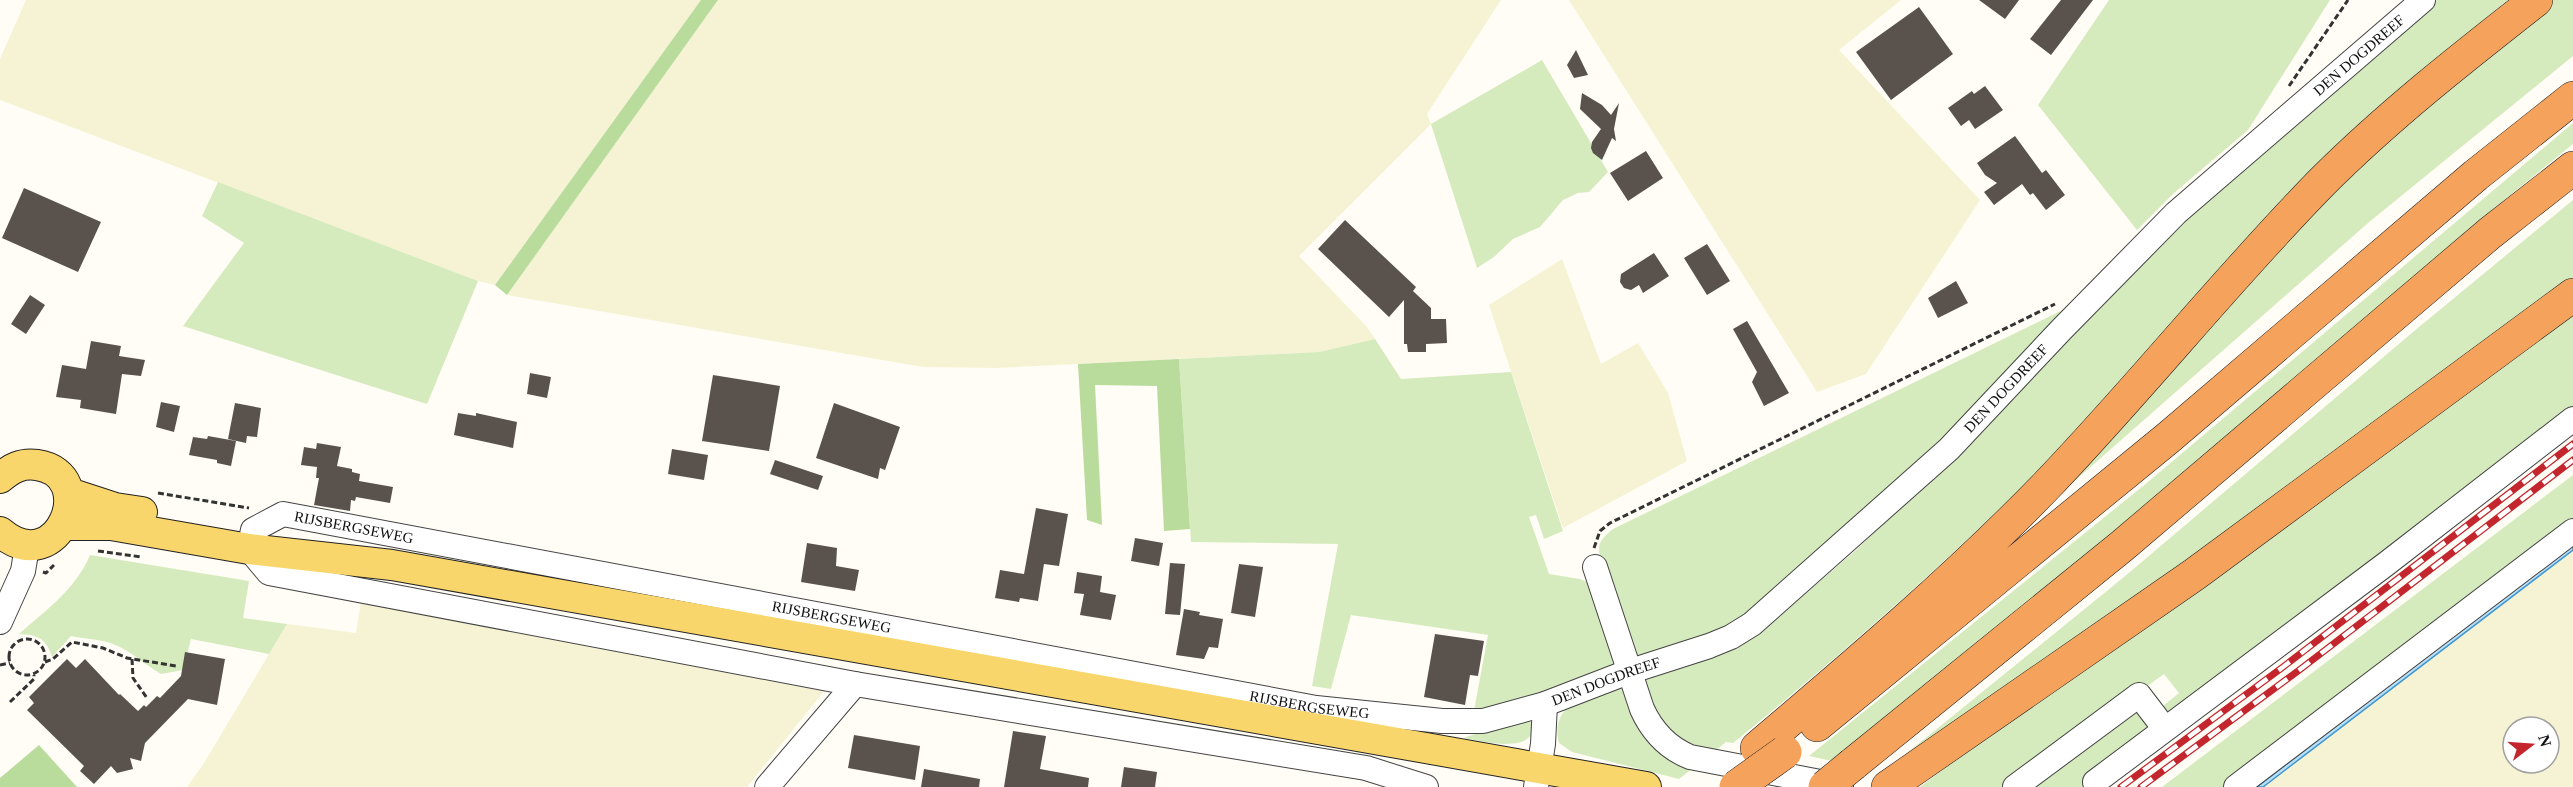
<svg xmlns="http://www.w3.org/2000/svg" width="2573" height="787" viewBox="0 0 2573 787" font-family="'Times New Roman',serif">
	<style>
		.farmland { fill: #f6f3d4; fill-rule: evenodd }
		.green { fill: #d5ebbd }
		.forest { fill: #b9dc9c }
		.water { fill: #b9e0f7; stroke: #3f96cf; stroke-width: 1.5 }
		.building { fill: #5a524d }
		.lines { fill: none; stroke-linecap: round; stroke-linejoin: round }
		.minor-casing { stroke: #444; stroke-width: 26 }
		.major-casing { stroke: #222; stroke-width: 32 }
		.highway-casing { stroke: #222; stroke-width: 34 }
		.path { stroke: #333; stroke-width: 3; stroke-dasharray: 6 3; stroke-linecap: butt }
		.minor { stroke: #fff; stroke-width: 24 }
		.major { stroke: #f9d66b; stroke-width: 30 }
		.highway { stroke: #f5a25d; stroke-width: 33 }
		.rail-casing { stroke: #c4262e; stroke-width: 7 }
		.rail { stroke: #fff; stroke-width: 4.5; stroke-dasharray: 14; stroke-linecap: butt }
		.highway-bridge-casing { stroke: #222; stroke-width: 34; stroke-linecap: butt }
		.highway-bridge { stroke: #f5a25d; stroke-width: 33 }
		.labels { text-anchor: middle; stroke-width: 6; stroke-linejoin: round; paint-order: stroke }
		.street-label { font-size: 15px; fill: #111; stroke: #fff }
	</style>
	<rect width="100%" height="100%" fill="#fffdf5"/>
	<path class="farmland" d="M 26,0 L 701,0 L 495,285 L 478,281 L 0,100 L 0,59 Z
		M 718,0 L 1501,0 L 1427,114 L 1431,124 L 1299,256 L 1367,327 L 1375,339 L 1319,352 L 996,368 L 923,367 L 507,295 Z
		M 1569,0 L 1901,0 L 1839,50 L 1980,200 L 1866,374 L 1817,392 Z
		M 1562,259 L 1601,364 L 1638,343 L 1668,393 L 1687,461 L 1563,528 L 1489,305 Z
		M 2573,536 L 2573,787 L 2240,787 ZM 2513,727 L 2549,727 L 2549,763 L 2513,763 Z
		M 361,601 L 829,685 L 747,787 L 187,787 L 204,763 L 287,624 L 356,633 Z"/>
	<path class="green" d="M 2109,0 L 2330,0 L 2248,130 L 2174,193 L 2137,230 L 2038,105 Z
		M 2437,0 L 2508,0 C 2440,56 2369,110 2308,173 C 2226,256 2155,351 2074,435 C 1966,546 1853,645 1733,743 L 1726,742 L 1709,756 L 1663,729 L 1644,684 L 1646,680 L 1742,642 L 1767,627 L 1855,551 L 1923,486 L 2189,216 Z
		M 2547,0 L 2573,0 L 2573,56 L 2368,223 L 1995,551 L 2300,216 Z
		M 1542,60 L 1608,172 L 1589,192 L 1578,193 L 1563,200 L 1540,227 L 1513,239 L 1494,257 L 1477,268 L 1431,124 Z
		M 2573,123 L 2573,144 L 2471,227 L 2158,495 L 1832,761 L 1809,756 L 2148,482 Z
		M 218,182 L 478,281 L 427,404 L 183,326 L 244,243 L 202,216 Z
		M 2573,200 L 2573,279 L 2361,439 L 1896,762 L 2124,577 L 2413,332 Z
		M 2077,303 L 1977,408 L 1742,622 L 1637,658 C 1628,636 1593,562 1600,543 C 1603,537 1608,533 1613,529 Z
		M 2573,308 L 2573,413 L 2169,723 L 2158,710 L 2179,693 L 2164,674 L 2009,787 L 1920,787 L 2004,723 Z
		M 1375,339 L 1401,379 L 1511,372 L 1563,531 L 1544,539 L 1536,515 L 1529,517 L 1549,574 L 1580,579 L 1591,584 L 1618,667 L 1473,716 L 1488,635 L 1351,615 L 1331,689 L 1312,686 L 1338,544 L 1191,542 L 1179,359 L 1319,352 Z
		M 2573,475 L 2573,527 L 2228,787 L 2162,787 Z
		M 90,555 L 249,581 L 243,618 L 287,624 L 269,654 L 191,639 L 183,670 L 161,674 C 145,665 130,650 113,644 C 100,639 84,639 71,636 L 52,657 C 46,638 38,635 19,634 C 46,610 76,589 90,555 Z
		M 1626,686 L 1697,765 L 1679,779 L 1572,752 L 1559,743 C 1555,727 1558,714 1572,704 Z
		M 2135,704 L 2154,725 L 2100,787 L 2020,787 Z
		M 1521,719 C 1539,719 1535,738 1521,742 C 1503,747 1481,741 1463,738 Z"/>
	<path class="forest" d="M 701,0 L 718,0 L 507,295 L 495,285 Z
		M 1179,359 L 1190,529 L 1164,531 L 1157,386 L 1095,385 L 1102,525 L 1087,520 L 1078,364 Z
		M 39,745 L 77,787 L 0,787 L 0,778 Z"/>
	<path class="water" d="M 2573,544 L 2573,550 L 2263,787 L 2257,787 Z"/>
	<path class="building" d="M 1979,0 L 2019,0 L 2005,19 Z
		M 2061,0 L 2093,0 L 2051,55 L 2030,39 Z
		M 1919,7 L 1953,54 L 1891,100 L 1856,52 Z
		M 1576,50 L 1588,75 L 1574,78 L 1567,65 Z
		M 1985,86 L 2003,110 L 1975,129 L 1969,120 L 1961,126 L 1948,108 L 1972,91 L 1974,94 Z
		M 1582,93 L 1602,105 L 1611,115 L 1619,103 L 1614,129 L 1616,141 L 1612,138 L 1602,160 L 1593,153 L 1591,148 L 1592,142 L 1601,129 L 1580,109 Z
		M 2015,136 L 2042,173 L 2046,170 L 2065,195 L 2046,210 L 2033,193 L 2030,195 L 2022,184 L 1994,205 L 1984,192 L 1997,183 L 1985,175 L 1977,163 Z
		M 1646,151 L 1663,178 L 1628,201 L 1610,173 Z
		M 24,188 L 101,222 L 78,272 L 2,238 Z
		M 1345,220 L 1416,287 L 1413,291 L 1431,308 L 1431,319 L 1446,319 L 1447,343 L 1426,344 L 1426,352 L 1408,352 L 1407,344 L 1404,344 L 1404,300 L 1389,317 L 1318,249 Z
		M 1707,244 L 1730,281 L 1707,295 L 1684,258 Z
		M 1654,253 L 1669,276 L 1643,293 L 1639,285 L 1631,290 L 1624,288 L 1620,282 L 1621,274 Z
		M 1956,281 L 1968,303 L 1938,318 L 1928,298 Z
		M 30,295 L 45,305 L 26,334 L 11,324 Z
		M 1747,321 L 1789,393 L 1764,406 L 1752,382 L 1757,372 L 1733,329 Z
		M 91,341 L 121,346 L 119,356 L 145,360 L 141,376 L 122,374 L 116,414 L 80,408 L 81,400 L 56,397 L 62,365 L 86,369 Z
		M 530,373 L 551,377 L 547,398 L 527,394 Z
		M 713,375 L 780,386 L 769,451 L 702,441 Z
		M 161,402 L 180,406 L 174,432 L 156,427 Z
		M 235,403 L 261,408 L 257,437 L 247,436 L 246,443 L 228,439 Z
		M 834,403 L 900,427 L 885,470 L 880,468 L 878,479 L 816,458 Z
		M 458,413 L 476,416 L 476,413 L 517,422 L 513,448 L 454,435 Z
		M 208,436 L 236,441 L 231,466 L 217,463 L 217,460 L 189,455 L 193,437 L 207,439 Z
		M 317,443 L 341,447 L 337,466 L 352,469 L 352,472 L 360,474 L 359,481 L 393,487 L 390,503 L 356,497 L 355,501 L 351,500 L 350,511 L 314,505 L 319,478 L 316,478 L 317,467 L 301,465 L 304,447 L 316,449 Z
		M 672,449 L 708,455 L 704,480 L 668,474 Z
		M 775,460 L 823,476 L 818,490 L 770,474 Z
		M 1036,508 L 1068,514 L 1059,566 L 1044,564 L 1038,601 L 1020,598 L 1019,602 L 995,598 L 1000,570 L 1024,574 Z
		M 1135,538 L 1163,543 L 1159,566 L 1131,561 Z
		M 807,543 L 837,548 L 836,566 L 859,570 L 855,591 L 801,582 Z
		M 1170,563 L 1185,564 L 1180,615 L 1165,614 Z
		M 1239,564 L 1263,567 L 1255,617 L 1231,613 Z
		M 1077,572 L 1102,576 L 1100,592 L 1116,595 L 1111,620 L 1080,615 L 1084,594 L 1074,593 Z
		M 1184,609 L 1200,612 L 1199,615 L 1223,619 L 1218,648 L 1209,647 L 1204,659 L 1176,655 Z
		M 1435,634 L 1484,641 L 1478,676 L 1470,675 L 1465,705 L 1424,697 Z
		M 185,652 L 225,659 L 217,705 L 188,699 L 145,743 L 141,761 L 130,758 L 133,769 L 117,773 L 111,766 L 94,784 L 80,771 L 84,766 L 27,710 L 34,703 L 29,697 L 67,659 L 76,668 L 85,659 L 119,695 L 120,694 L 138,711 L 144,705 L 146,707 L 157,696 L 160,698 L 181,676 Z
		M 1013,731 L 1046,736 L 1040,769 L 1089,778 L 1088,787 L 1004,787 Z
		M 854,735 L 920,746 L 915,780 L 848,768 Z
		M 1124,767 L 1157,772 L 1155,787 L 1121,787 Z
		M 924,769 L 980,779 L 979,787 L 921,787 Z"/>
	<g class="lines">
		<defs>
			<g id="minor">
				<path d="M 1595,567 L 1642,709 C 1652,731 1668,748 1690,757 L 1841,786"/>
				<path d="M 0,622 L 23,571 L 27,547"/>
				<path d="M 2095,782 L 2386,564 L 2573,419"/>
				<path d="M 767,787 L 855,684"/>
				<path id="s1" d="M 1426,787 L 1366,768 L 855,684 L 269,573 L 249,549 L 253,530 L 283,514 L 1316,708 L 1442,721 L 1483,721 L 1545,704 L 1628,672 L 1709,646 L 1731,637 L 1752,624 L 1949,449 L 2061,330 L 2176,213 L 2423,0"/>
				<path d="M 1536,787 L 1543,744 L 1545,704"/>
				<path d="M 2015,787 L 2139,695 L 2165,729"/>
				<path d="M 2236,787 L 2573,531"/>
			</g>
			<path id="major" d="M 0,478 C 12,468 21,463 37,465 C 101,474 59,582 0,532
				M 69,493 L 115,508 L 142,512
				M 64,525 L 111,525 L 249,549 L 392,565 L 1646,787"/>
			<path id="highway" d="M 1817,725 L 2168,438 L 2476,175 L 2573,98
				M 1757,748 C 1857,663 1956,579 2047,485 C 2141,387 2226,280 2321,183 C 2388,116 2462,58 2536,0
				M 1853,764 L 2122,546 L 2490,233 L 2573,168
				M 1888,787 L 2195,574 L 2573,295"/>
		</defs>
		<use href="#minor" class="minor-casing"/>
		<use href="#major" class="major-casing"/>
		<use href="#highway" class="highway-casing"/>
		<path class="path" d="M 2289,86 L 2348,0
			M 158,493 L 249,508
			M 1594,548 L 1600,531 L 1610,523 L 2055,304
			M 98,551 L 142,557
			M 43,572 L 46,573 L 54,565
			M9 657a18 18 0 1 1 36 0a18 18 0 1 1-36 0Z
			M 132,659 L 133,678 L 147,698
			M 45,662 L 53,659 L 72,642 L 103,648 L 127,658 L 176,666
			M 0,665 L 10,663
			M 10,702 L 34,679 L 34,675"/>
		<use href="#minor" class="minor"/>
		<use href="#major" class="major"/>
		<use href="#highway" class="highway"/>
		<defs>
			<path id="rail" d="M 2121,787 L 2283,667 L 2573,444
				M 2141,787 L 2298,671 L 2573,460"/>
		</defs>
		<use href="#rail" class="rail-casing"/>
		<use href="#rail" class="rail"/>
		<defs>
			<path id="highway-bridge" d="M 1736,787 L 1785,752
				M 1825,787 L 1853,764"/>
		</defs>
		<use href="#highway-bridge" class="highway-bridge-casing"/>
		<use href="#highway-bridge" class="highway-bridge"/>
	</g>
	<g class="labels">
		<g class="street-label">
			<text dy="5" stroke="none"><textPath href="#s1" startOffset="3600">DEN DOGDREEF</textPath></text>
			<text dy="5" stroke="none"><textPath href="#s1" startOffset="3114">DEN DOGDREEF</textPath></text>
			<text dy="5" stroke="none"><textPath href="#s1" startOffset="1334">RIJSBERGSEWEG</textPath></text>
			<text dy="5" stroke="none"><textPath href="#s1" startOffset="1820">RIJSBERGSEWEG</textPath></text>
			<text dy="5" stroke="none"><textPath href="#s1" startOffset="2610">DEN DOGDREEF</textPath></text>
			<text dy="5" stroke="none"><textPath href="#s1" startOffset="2306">RIJSBERGSEWEG</textPath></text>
		</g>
	</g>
	<g transform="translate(2531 745) rotate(73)"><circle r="28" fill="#ffffff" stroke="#a0a0a0" stroke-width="1.5"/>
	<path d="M0-4.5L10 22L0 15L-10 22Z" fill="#c4262e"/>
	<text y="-9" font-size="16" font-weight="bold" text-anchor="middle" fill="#111111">N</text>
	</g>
</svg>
